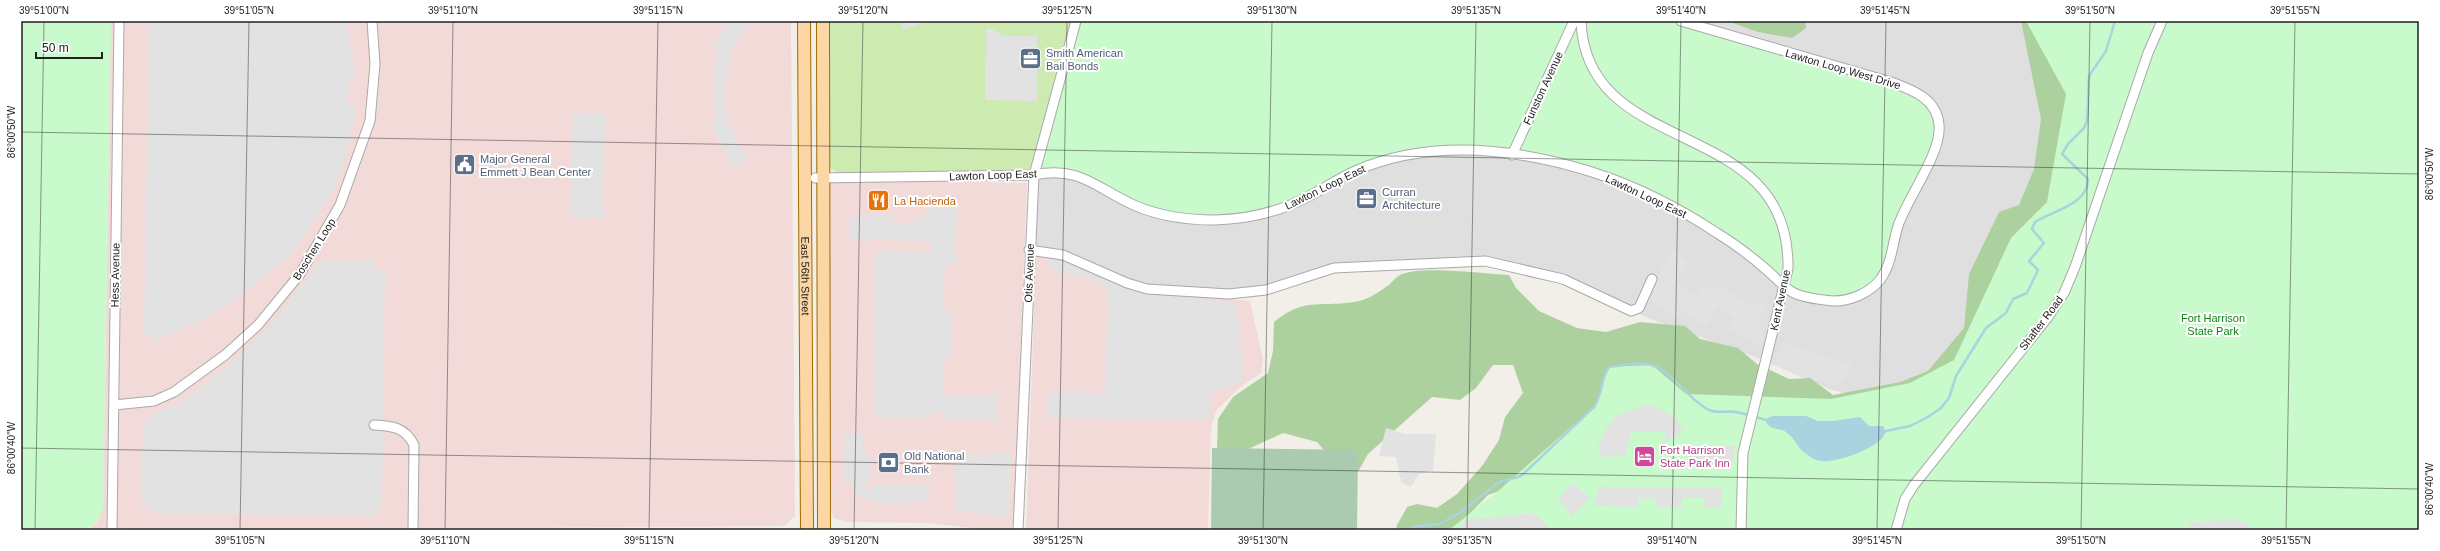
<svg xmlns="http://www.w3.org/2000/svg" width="2440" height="551" viewBox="0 0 2440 551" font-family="Helvetica,sans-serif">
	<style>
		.residential { fill: #e0dfdf }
		.commercial { fill: #f2dad9 }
		.grass { fill: #cdebb0 }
		.forest { fill: #add19e }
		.cemetery { fill: #aacbaf }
		.park { fill: #c8facc }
		.parking { fill: #e2e2e2 }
		.water { fill: #aad3df }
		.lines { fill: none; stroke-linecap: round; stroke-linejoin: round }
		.stream { stroke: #aad3df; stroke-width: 2.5 }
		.minor-casing { stroke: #a9a9a9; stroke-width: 11 }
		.major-casing { stroke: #a06b00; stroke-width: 14 }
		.minor { stroke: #fff; stroke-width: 9 }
		.major { stroke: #fcd6a4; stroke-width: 12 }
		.ticks { fill: none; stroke: #222; stroke-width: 1; stroke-opacity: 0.45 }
		.labels { text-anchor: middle; stroke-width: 4; stroke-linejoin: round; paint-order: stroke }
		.service-label { font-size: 11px; fill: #4e5e75; stroke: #fff; text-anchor: start }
		.street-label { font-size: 11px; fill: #222; stroke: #fff }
		.food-label { font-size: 11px; fill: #c56008; stroke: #fff; text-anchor: start }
		.park-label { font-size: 11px; fill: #0c8416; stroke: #fff }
		.hotel-label { font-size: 11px; fill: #b23c85; stroke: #fff; text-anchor: start }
		.neatline { fill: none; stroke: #222; stroke-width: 1.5 }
		.ticks-label { font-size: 10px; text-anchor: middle; fill: #222 }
	</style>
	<rect width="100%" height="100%" fill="#f2efe9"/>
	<path class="residential" d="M 1681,21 L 2026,21 L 2066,94 L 1954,360 L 1910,383 L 1851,395 L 1832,390 L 1755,357 L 1648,318 L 1563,279 L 1485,261 L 1334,268 L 1271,289 L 1164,291 L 1029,250 L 1034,175 Z"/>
	<path class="commercial" d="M 111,21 L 791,21 L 795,516 L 784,526 L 238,530 L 90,528 L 97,522 L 103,507 Z
		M 918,181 L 1027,183 L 1014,523 L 1010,530 L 987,530 L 928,523 L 847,522 L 834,518 L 830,509 L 829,182 Z
		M 1051,253 L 1149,291 L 1250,301 L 1263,360 L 1261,373 L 1239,388 L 1216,411 L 1211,428 L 1208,530 L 1026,530 L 1036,254 Z"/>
	<path class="grass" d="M 826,21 L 1072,21 L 1033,164 L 1029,170 L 837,173 L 830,168 L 830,163 Z"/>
	<path class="forest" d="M 1727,21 L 1805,21 L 1806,28 L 1792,38 L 1758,32 Z
		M 2021,21 L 2137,21 L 1977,385 L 1522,483 L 1488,495 L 1454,530 L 1401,530 L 1396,527 L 1407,507 L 1417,504 L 1437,508 L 1457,494 L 1482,466 L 1499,440 L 1505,417 L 1523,393 L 1513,365 L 1493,365 L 1476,388 L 1460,400 L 1432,397 L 1368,454 L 1355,477 L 1332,460 L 1317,442 L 1283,433 L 1244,451 L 1217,448 L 1218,419 L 1233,397 L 1268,373 L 1273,351 L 1274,322 C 1307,295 1322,309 1359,301 C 1369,299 1380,291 1389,285 C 1392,282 1396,277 1400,275 C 1421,265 1484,274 1509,275 L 1516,288 L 1539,311 L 1577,328 L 1606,332 L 1640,322 L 1685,326 L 1700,339 L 1738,348 L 1757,364 L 1789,379 L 1810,378 L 1833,395 L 1900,382 L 1928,371 L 1964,328 L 1969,274 L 1999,212 L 2019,205 L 2034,169 L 2041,119 Z"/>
	<path class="cemetery" d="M 1212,448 L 1358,450 L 1357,530 L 1211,530 Z"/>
	<path class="park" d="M 21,21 L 111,21 L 103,507 C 100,520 94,527 81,530 L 21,530 Z
		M 1076,21 L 1681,21 L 1881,79 L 1930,104 L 1939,138 L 1915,187 L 1887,270 L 1854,298 L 1800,295 L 1753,259 L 1629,185 L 1512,155 L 1416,153 L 1245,218 L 1164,214 L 1081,177 L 1034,175 Z
		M 2026,21 L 2419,21 L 2419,530 L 1449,530 L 1497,492 L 1594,407 L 1609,367 L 1652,365 L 1686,394 L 1831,399 L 1910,383 L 1954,360 L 2011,238 L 2047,202 L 2066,94 Z"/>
	<path class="parking" d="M 149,21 L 346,21 L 354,60 L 355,82 L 348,83 L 347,104 L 355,103 L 354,120 L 345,159 L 333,189 L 305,235 L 283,261 L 234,302 L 190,326 L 152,341 L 151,333 L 144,334 Z
		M 728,21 L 750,21 L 733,48 L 725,77 L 724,97 L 729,122 L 738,143 L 749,158 L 736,169 L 721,147 L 711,123 L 718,118 L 713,107 L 714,67 L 720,55 L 713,51 Z
		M 903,21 L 929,21 L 901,30 Z
		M 986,29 L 994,29 L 1003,36 L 1037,36 L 1037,101 L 985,100 Z
		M 573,114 L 605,114 L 603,218 L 570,217 Z
		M 933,201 L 957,202 L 955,264 L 945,264 L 943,310 L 952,311 L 951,359 L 944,359 L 943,395 L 997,396 L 997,420 L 945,419 L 945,411 L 932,412 L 932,418 L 873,418 L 875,251 L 925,253 L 933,248 L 931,241 L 848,239 L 851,215 L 893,215 L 893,225 L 917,220 L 931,210 Z
		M 1672,250 L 1689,262 L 1676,281 L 1689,291 L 1696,295 L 1702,287 L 1725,288 L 1752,307 L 1755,302 L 1767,308 L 1758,319 L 1764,339 L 1760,348 L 1756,343 L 1728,329 L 1735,318 L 1718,307 L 1706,325 L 1682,312 L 1675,318 L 1650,300 L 1654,291 L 1652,288 Z
		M 1054,256 L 1121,286 L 1141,292 L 1237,303 L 1244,380 L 1211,394 L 1209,420 L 1047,418 L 1048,392 L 1105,393 L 1108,289 L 1088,278 L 1055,271 L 1046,259 Z
		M 322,260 L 374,260 L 374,267 L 377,270 L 385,270 L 382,508 L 375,507 L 375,516 L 151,513 L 151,505 L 141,505 L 143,421 L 151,421 L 149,414 L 176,405 L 189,396 L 231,364 L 273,322 Z
		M 1782,342 L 1852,364 L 1846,378 L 1834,386 L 1774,365 Z
		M 1644,405 L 1659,408 L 1676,419 L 1683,431 L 1665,443 L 1665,432 L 1631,432 L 1626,456 L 1602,457 L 1598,446 L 1608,426 L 1616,416 Z
		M 1386,428 L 1405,434 L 1436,434 L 1433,470 L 1419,474 L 1411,487 L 1401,482 L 1396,457 L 1379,456 Z
		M 845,433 L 863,433 L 863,454 L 871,454 L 869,482 L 863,484 L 871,492 L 871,485 L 929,485 L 929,502 L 876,503 L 856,496 L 851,484 L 843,484 Z
		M 1687,445 L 1736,446 L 1733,461 L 1687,461 Z
		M 1011,454 L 1009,512 L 1002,518 L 956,509 L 956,455 Z
		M 1573,483 L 1590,498 L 1572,516 L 1558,499 Z
		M 1598,487 L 1722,488 L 1722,507 L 1704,508 L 1705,498 L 1682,498 L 1682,507 L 1655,507 L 1655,498 L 1638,499 L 1638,507 L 1595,506 Z
		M 1534,513 L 1550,528 L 1549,530 L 1458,530 L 1466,520 Z
		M 2234,520 L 2247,523 L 2253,530 L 2189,530 L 2189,522 Z"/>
	<path class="water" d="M 1773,416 L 1806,416 L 1818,421 L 1833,421 L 1860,417 L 1869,426 L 1883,426 L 1886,431 C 1883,447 1837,463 1822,461 C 1818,461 1811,458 1808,455 C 1798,450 1795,438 1787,433 C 1780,427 1771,431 1766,422 L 1767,418 Z"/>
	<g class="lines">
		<path class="stream" d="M 1886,431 L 1910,426 L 1928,417 L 1941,408 L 1949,398 L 1956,376 L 1986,328 L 2006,313 L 2013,299 L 2027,293 L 2038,270 L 2029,261 L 2044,243 L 2032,229 L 2035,222 C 2054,210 2088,205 2088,179 L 2062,154 L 2068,144 L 2084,128 L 2087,121 L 2089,76 L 2106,51 L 2115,21
			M 1412,527 L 1440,524 L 1462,511 L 1499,482 L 1521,476 L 1594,407 C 1604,391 1600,380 1609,367 C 1621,366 1635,362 1646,364 C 1670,366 1687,400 1709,410 C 1718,414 1727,410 1736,412 C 1746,414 1756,417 1766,420"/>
		<defs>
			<path id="minor" d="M 1581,21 C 1586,162 1791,113 1788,269 L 1743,453 L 1741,530
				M 1512,155 L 1574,21
				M 815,178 L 1034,175 C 1080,165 1097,189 1136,206 C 1160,216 1188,220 1215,220 C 1248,219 1280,212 1309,196 C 1325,188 1339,178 1355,171 C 1431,138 1515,148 1592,172 C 1636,186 1679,208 1717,233 C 1735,244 1752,257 1768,271 C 1776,278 1784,288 1794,293 C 1805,298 1822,300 1834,301 C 1851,301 1869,293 1880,280 C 1892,264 1892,245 1898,226 C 1907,198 1942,153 1939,125 C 1937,99 1913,90 1891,82 L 1681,21
				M 1029,250 L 1063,255 L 1127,283 L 1147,289 L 1229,294 L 1266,290 L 1334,268 L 1485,261 L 1563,279 L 1631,311 L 1639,308 L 1652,279
				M 114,405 L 154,401 L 174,392 L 225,355 L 258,325 L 300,274 L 340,205 L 370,121 L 375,64 L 372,21
				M 374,425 C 392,426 405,427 414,445 L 413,530
				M 112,530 L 119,21
				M 1018,530 L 1034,175 L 1076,21
				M 1896,530 L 1905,499 L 1914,485 L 2048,317 L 2064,293 L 2075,267 L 2148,53 L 2162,21"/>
			<g id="major">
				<path id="s1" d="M 804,21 L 807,530"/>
				<path d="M 823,21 L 824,530"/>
			</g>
		</defs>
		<use href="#minor" class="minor-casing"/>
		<use href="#major" class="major-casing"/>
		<use href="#minor" class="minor"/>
		<use href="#major" class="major"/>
	</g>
	<path class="ticks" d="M 21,132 L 2419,174M 21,448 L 2419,489M 35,530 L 44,21M 240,530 L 249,21M 445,530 L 453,21M 649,530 L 658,21M 854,530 L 863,21M 1058,530 L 1067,21M 1263,530 L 1272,21M 1467,530 L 1476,21M 1672,530 L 1681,21M 1877,530 L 1886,21M 2081,530 L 2090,21M 2286,530 L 2295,21"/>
	<defs>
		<symbol id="office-square" viewBox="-11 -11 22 22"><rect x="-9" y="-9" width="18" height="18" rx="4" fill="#5c6f8a" stroke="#fff"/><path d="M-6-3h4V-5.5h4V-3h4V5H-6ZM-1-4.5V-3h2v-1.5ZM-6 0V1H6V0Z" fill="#fff"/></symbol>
		<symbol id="civic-square" viewBox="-11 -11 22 22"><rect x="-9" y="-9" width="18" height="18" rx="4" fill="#5c6f8a" stroke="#fff"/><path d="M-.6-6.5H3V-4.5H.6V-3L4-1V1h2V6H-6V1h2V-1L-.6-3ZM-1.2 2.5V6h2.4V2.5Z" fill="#fff"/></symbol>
		<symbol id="restaurant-square" viewBox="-11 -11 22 22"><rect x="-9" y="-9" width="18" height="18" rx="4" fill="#e8710a" stroke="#fff"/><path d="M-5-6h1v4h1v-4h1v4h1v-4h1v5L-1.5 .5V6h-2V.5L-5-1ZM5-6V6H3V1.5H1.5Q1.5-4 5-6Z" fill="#fff"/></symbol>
		<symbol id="hotel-square" viewBox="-11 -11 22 22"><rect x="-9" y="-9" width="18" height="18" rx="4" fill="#d1479c" stroke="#fff"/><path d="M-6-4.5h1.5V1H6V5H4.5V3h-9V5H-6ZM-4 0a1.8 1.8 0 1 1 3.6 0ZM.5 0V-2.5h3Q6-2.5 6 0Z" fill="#fff"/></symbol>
		<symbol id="bank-square" viewBox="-11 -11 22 22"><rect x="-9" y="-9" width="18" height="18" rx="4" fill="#5c6f8a" stroke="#fff"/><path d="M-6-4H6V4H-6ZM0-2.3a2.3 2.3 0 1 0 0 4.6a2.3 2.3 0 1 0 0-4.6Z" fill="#fff"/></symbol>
	</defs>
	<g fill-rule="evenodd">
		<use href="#office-square" x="1018" y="46" width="25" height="25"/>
		<use href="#civic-square" x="452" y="152" width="25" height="25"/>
		<use href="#office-square" x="1354" y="186" width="25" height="25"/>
		<use href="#restaurant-square" x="866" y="188" width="25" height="25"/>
		<use href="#hotel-square" x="1632" y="444" width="25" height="25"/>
		<use href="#bank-square" x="876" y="450" width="25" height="25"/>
	</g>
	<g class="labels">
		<g class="service-label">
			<text x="1046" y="57">Smith American<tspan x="1046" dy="13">Bail Bonds</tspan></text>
			<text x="480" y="163">Major General<tspan x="480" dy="13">Emmett J Bean Center</tspan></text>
			<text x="1382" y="196">Curran<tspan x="1382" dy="13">Architecture</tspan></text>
			<text x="904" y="460">Old National<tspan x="904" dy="13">Bank</tspan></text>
		</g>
		<g class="street-label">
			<text transform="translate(1843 69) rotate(16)" y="4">Lawton Loop West Drive</text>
			<text transform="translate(1543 88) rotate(-65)" y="4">Funston Avenue</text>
			<text transform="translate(993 175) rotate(-2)" y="4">Lawton Loop East</text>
			<text transform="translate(1325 187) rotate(-26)" y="4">Lawton Loop East</text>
			<text transform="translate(1646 196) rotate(25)" y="4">Lawton Loop East</text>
			<text transform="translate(314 249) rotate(-58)" y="4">Boschen Loop</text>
			<text transform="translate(1029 273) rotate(-88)" y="4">Otis Avenue</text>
			<text transform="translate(115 275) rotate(-89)" y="4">Hess Avenue</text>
			<text dy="4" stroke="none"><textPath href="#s1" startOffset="255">East 56th Street</textPath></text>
			<text transform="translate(1780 300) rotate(-78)" y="4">Kent Avenue</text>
			<text transform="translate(2041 323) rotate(-53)" y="4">Shafter Road</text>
		</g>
		<g class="food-label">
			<text x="894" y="205">La Hacienda</text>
		</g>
		<g class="park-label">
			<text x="2213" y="322">Fort Harrison<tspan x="2213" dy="13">State Park</tspan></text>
		</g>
		<g class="hotel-label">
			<text x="1660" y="454">Fort Harrison<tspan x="1660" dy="13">State Park Inn</tspan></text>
		</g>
	</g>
	<rect width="2440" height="551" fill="none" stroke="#ffffff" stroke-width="44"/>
	<path d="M36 52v6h66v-6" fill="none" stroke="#222222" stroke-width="2"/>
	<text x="42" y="52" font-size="12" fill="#222222" stroke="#ffffff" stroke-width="3" paint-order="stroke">50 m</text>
	<rect x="22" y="22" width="2396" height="507" class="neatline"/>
	<g class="ticks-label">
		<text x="44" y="14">39°51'00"N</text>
		<text x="249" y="14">39°51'05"N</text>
		<text x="453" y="14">39°51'10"N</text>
		<text x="658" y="14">39°51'15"N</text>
		<text x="863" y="14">39°51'20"N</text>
		<text x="1067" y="14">39°51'25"N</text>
		<text x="1272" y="14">39°51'30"N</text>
		<text x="1476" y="14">39°51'35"N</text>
		<text x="1681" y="14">39°51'40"N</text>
		<text x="1885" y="14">39°51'45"N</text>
		<text x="2090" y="14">39°51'50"N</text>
		<text x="2295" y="14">39°51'55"N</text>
		<text transform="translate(11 132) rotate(-90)" y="4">86°00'50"W</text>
		<text transform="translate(2429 174) rotate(-90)" y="4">86°00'50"W</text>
		<text transform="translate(11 448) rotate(-90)" y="4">86°00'40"W</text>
		<text transform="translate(2429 489) rotate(-90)" y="4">86°00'40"W</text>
		<text x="240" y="544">39°51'05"N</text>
		<text x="445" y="544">39°51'10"N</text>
		<text x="649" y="544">39°51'15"N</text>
		<text x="854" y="544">39°51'20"N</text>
		<text x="1058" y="544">39°51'25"N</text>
		<text x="1263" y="544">39°51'30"N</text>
		<text x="1467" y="544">39°51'35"N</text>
		<text x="1672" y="544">39°51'40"N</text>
		<text x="1877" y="544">39°51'45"N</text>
		<text x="2081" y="544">39°51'50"N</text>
		<text x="2286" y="544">39°51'55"N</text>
	</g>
</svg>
